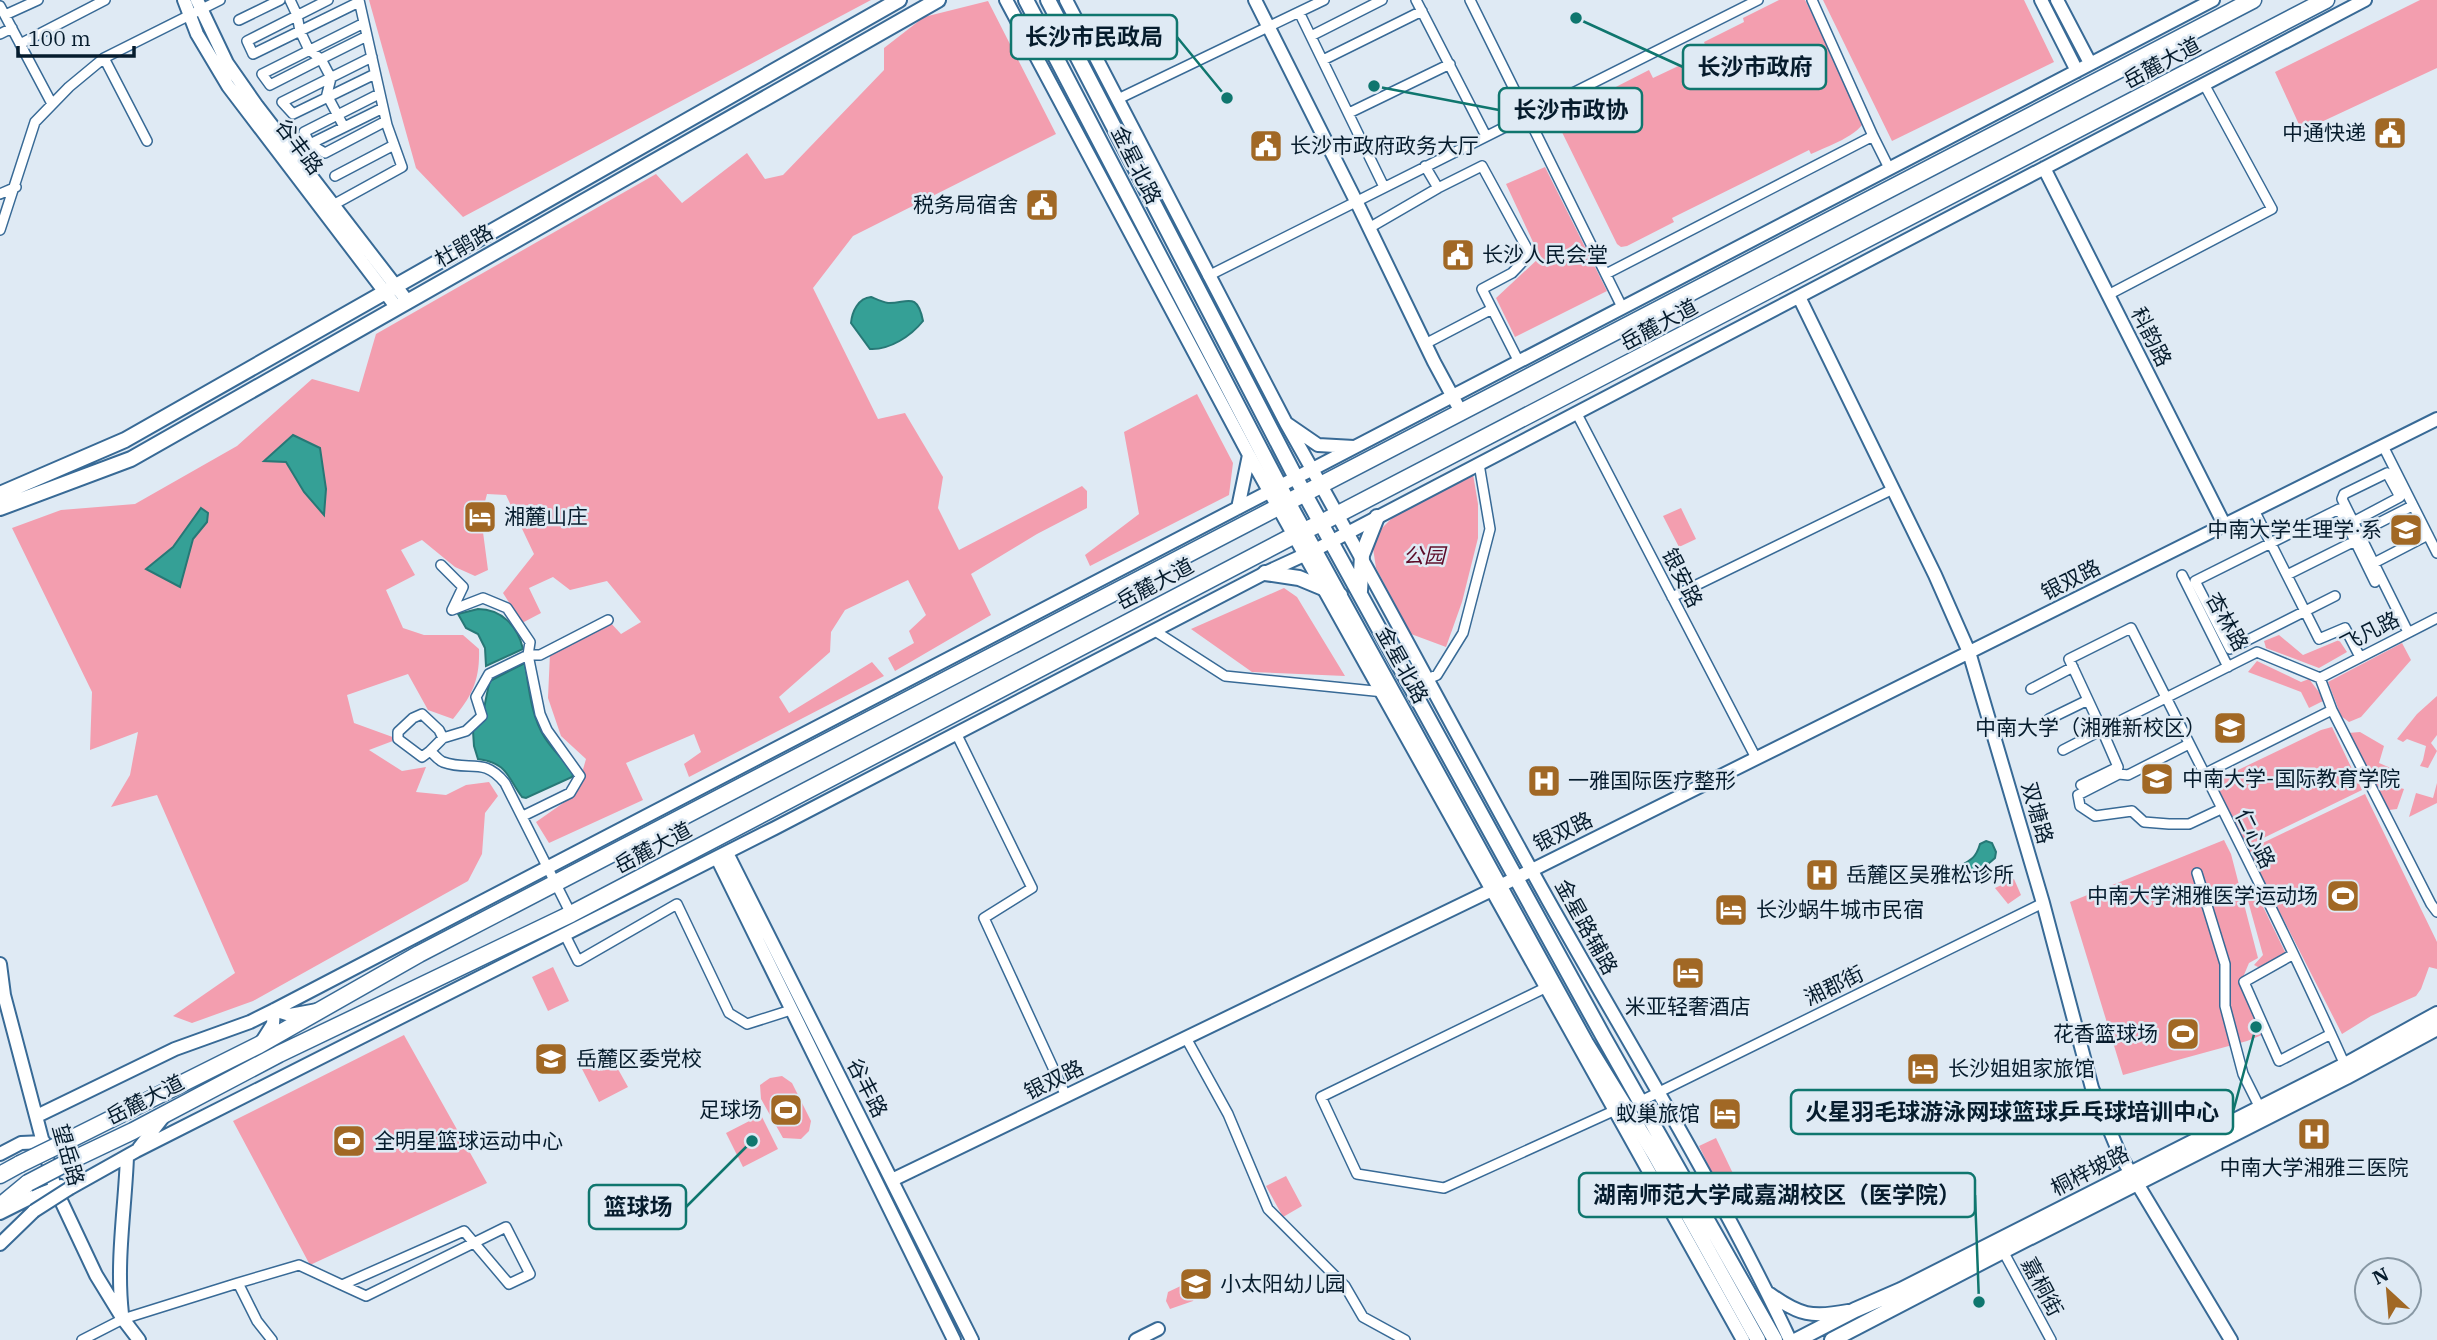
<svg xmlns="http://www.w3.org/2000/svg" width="2437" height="1340" viewBox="0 0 2437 1340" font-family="'IBM Plex Serif','Noto Sans SC',serif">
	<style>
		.green { fill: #f39eaf }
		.water { fill: #35a096; stroke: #277876; stroke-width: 2 }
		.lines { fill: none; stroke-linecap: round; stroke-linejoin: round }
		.street-casing { stroke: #386a96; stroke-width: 12 }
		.secondary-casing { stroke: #386a96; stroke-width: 16 }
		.primary-casing { stroke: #386a96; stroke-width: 18 }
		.highway-casing { stroke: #386a96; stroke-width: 19 }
		.street { stroke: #fff; stroke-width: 9 }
		.secondary { stroke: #fff; stroke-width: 12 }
		.primary { stroke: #fff; stroke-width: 14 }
		.highway { stroke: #fff; stroke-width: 16 }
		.secondary-bridge-casing { stroke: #386a96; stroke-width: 16; stroke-linecap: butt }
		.highway-bridge-casing { stroke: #386a96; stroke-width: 19; stroke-linecap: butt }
		.secondary-bridge { stroke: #fff; stroke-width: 12 }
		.highway-bridge { stroke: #fff; stroke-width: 16 }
		.labels { text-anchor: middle; stroke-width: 5; stroke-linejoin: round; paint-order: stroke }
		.street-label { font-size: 21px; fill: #061c2d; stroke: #dfeaf4 }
		.poi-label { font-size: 21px; fill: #061c2d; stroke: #dfeaf4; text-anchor: start }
		.park-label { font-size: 21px; font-style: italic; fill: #5c0a27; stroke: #dfeaf4 }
		.leader { fill: none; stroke: #0f766e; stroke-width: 2.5 }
		.callout-dot { fill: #0f766e; stroke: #dfeaf4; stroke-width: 2.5 }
		.callout { fill: #dfeaf4; stroke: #0f766e; stroke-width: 2.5 }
		.callout-label { font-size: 23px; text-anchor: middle; font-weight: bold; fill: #061c2d }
	</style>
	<rect width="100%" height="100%" fill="#dfeaf4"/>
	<path class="green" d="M 369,0 L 871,0 L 463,217 L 416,168 Z
		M 1779,0 L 1805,0 L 1865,119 C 1861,135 1826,147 1811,154 L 1809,150 L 1672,218 L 1674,222 L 1627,246 L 1621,247 L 1617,244 L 1555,118 L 1559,109 L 1605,87 L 1608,91 L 1649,70 L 1653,78 L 1708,52 L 1704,42 L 1744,22 L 1743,18 Z
		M 1823,0 L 2024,0 L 2054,62 L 1892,141 Z
		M 2420,0 L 2437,0 L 2437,68 L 2302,131 L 2275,72 Z
		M 988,1 L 1056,134 L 853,236 L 813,288 L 878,419 L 905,413 L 943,477 L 938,508 L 959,550 L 1082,486 L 1087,491 L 1087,508 L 1037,534 L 971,574 L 991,615 L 895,671 L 888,658 L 914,643 L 909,631 L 926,615 L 908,580 L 845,610 L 831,632 L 830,652 L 779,697 L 789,713 L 872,662 L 884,676 L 689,777 L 684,764 L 701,752 L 694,734 L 626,763 L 643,800 L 549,843 L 536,822 L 576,794 L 586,759 L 561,736 L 548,698 L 550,653 L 608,620 L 621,634 L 641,622 L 607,581 L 570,590 L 553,577 L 529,588 L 541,613 L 522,623 L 503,593 L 534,554 L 506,495 L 487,494 L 481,517 L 488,570 L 475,576 L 455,567 L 422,540 L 401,550 L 415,575 L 386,590 L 403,628 L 424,635 L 463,635 L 479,649 C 480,680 472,696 453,719 L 428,710 L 408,674 L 347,695 L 354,723 L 398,739 L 369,750 L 402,771 L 426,767 L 416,792 L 446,795 L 466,785 L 489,782 L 498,796 L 485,813 L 482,854 L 468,881 L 253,1001 L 192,1023 L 173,1016 L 235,973 L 157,795 L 111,807 L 130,775 L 138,732 L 90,750 L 92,692 L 12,528 L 61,510 L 135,504 L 237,446 L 312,379 L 359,392 L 376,334 L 656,174 L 682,203 L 747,153 L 765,179 L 783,175 L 884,70 L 884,48 L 924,17 Z
		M 1545,167 L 1607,291 L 1515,337 L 1496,298 L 1540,257 L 1506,184 Z
		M 1197,394 L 1233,463 L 1229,495 L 1090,566 L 1085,555 L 1139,514 L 1124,432 Z
		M 1473,474 L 1478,504 L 1478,538 L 1462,602 L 1446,647 L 1411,634 L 1376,568 L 1373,548 L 1377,533 L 1396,514 Z
		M 1681,508 L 1696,539 L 1679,547 L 1663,516 Z
		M 1284,588 L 1297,597 L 1345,676 L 1252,672 L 1191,629 Z
		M 2279,635 L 2303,655 L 2339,640 L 2347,652 L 2319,668 L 2266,648 L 2264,641 Z
		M 2402,643 L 2411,660 L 2361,717 L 2349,722 L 2341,716 L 2328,682 Z
		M 2257,661 L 2301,682 L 2309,679 L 2325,700 L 2309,708 L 2301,692 L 2248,672 Z
		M 2437,696 L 2437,735 L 2431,743 L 2437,751 L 2428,768 L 2420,766 L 2423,760 L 2426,746 L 2407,739 L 2403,742 L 2397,739 L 2417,714 Z
		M 2332,727 L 2362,790 L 2241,849 L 2209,784 L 2321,730 Z
		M 2360,732 L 2384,746 L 2379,763 L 2393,769 L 2390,785 L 2404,789 L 2397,809 L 2389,810 L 2348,733 Z
		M 2437,783 L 2437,803 L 2409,817 L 2416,793 L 2433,798 Z
		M 2365,794 L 2437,942 L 2437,969 L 2429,967 L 2421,989 L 2416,996 L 2371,1016 L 2342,1034 L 2248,850 Z
		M 2224,840 L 2231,854 L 2258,958 L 2249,963 L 2241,982 L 2262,1035 L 2247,1041 L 2123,1075 L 2070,902 Z
		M 2014,879 L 2021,895 L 2008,904 L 1995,888 Z
		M 2254,888 L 2286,954 L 2262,969 L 2254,965 L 2263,955 L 2245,890 Z
		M 553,967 L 569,1001 L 548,1011 L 532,977 Z
		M 404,1035 L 487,1183 L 310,1265 L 233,1121 Z
		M 609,1053 L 628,1087 L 599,1102 L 581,1067 Z
		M 782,1076 L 792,1083 L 811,1121 L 809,1131 L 801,1139 L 783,1138 L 761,1099 L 760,1085 L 770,1078 Z
		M 761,1115 L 778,1149 L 743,1167 L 726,1133 Z
		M 1716,1138 L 1738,1184 L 1721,1191 L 1699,1146 Z
		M 1286,1176 L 1302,1206 L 1283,1217 L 1266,1186 Z
		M 1187,1283 L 1192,1285 L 1196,1294 L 1193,1301 L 1170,1309 L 1166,1301 L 1168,1292 Z"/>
	<path class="water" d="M 871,297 C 876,299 882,302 888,303 C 906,304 917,290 923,321 C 911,336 890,350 870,349 L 851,323 C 852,312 858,298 871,297 Z
		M 293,435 L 320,448 L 326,489 L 324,515 L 304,492 L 286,462 L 264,461 Z
		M 201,508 L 208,513 L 207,522 L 193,539 L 180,587 L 146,569 L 173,547 Z
		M 478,609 C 501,609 518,626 523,649 L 486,666 L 485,648 L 478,634 L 466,628 L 458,614 Z
		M 525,663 C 529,689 531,716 545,738 C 553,751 565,761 574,772 L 572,777 L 526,798 L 522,797 C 507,776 507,763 478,759 L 474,746 L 473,731 C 485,719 485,697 490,681 Z
		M 1986,841 L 1992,843 L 1996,852 L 1995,858 C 1984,868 1977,872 1963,875 L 1959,873 L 1958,867 C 1971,860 1976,858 1980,844 Z"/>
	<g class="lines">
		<defs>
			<path id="street" d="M 290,0 L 297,15 L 300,31 L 253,54 L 247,41 L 328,0
				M 1416,0 L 1486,136
				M 1470,0 L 1622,307
				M 1812,0 L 1873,136 L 1889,168
				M 359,2 L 300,31 L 309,50 L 321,59 L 270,85 L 262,74 L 364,23
				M 0,6 L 52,104
				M 1299,12 L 1384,187
				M 5,15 L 38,0
				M 239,20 L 280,0
				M 0,34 L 12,28
				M 1311,36 L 1382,0
				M 20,44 L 105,0
				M 104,58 L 147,141
				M 1323,60 L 1422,11
				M 328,97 L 293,114 L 282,102 L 372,57
				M 326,98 L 331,78 L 321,59 L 367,36
				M 1118,99 L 1324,0
				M 383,108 L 310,144 L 325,153 L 386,121
				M 1349,113 L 1450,64
				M 344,127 L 328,97 L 375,74
				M 294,153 L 310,144 L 304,132 L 379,94
				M 1425,166 L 1438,188
				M 335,176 L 394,145
				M 0,194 L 16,187
				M 333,205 L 402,167 L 387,125 L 359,0
				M 1369,228 L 1438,188 L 1482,166 L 1530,254 L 1512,273 L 1482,289 L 1518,360
				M 0,230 L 35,122 L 69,87 L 104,58 L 220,0
				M 1606,274 L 1873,136
				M 1208,276 L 1758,0
				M 2108,295 L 2272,209 L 2204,84
				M 1425,344 L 1492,309
				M 1577,414 L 1756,758
				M 2383,446 L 2437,553
				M 2254,510 L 2319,639 L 2345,628 L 2360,657
				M 2353,522 L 2400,497 L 2387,473 L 2344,494 L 2342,499 L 2408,632
				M 2359,533 L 2412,506
				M 2355,541 L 2375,582
				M 2374,563 L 2428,535
				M 441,565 L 463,587 L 452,610 L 483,598 L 507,608 L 530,642 L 528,655 L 489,674 L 476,697 L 482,716 L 466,731 L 443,738
				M 2182,575 L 2228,667
				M 2287,575 L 2355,541 L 2339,509 L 2195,581 L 2230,649 L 2335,596
				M 1672,597 L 1893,489
				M 1155,631 L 1225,676 L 1384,692
				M 2320,678 L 2437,618
				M 1411,686 L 1437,675 L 1463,633 L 1490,529 L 1479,464
				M 2031,689 L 2073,667
				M 2332,710 L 2431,904 L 2437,912
				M 2049,719 L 2088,700
				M 957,735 L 1032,888 L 984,918 L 1066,1096
				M 2189,744 L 2128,775 L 2119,774 L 2078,795 L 2080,806 L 2095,816 L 2132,811 L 2144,822 L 2169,824 L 2189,824 L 2221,809
				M 2063,750 L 2102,730 L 2118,767 L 2081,785
				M 430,751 L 443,738 L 439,730 L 422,714 L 413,718 L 398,732 L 398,739 L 422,757 L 430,751 C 434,754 438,760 443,762 C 470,772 483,756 505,783 L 571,914
				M 2204,774 L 2332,710 L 2320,678 L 2257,652 L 2102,730 L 2069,659 L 2131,628 C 2204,773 2279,918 2345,1065
				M 523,816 L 570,793 L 580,776 L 547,730 L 540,714 L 528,655 L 540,655 L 608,620
				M 2197,873 L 2225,964 L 2225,1006 L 2243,1074 L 2260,1108
				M 565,935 L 578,961 L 677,904 L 729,1013 L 747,1024 L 791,1010
				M 2292,955 L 2244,982 L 2279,1061 L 2331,1034
				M 1549,986 L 1321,1097 L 1357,1174 L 1444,1188 L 1620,1108
				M 1186,1038 L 1228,1114 L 1268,1209 L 1345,1286 L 1363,1317 L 1405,1340
				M 1641,1101 L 2043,903
				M 2003,1251 L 2051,1340
				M 238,1283 L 299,1265 L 342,1285 L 464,1231 L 509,1284 L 530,1274 L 506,1227 L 366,1296 L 342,1285
				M 82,1340 L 123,1319 L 238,1283 L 257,1321 L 272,1340"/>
			<path id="secondary" d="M 184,0 L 197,34 L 228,86 L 397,308
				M 197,0 L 227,63 L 257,106 L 408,302
				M 1006,0 L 1249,455 L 1238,508
				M 1066,0 L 1286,423 L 1318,445 L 1354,447
				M 1255,0 L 1359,207 L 1434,362 L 1461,412
				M 2041,0 L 2077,71
				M 2057,0 L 2090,63
				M 2044,168 L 2224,524
				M 1799,297 L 1935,575 L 1969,652 L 2043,903 L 2092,1088 L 2120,1155 L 2231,1340
				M 1286,423 C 1376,581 1460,742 1548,900 C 1630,1046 1719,1189 1790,1340
				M 1249,455 L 1743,1340
				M 727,853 L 972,1340
				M 717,858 L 954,1340
				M 0,964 L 4,995 L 55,1188 L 96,1275 L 123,1319 L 139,1340
				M 261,1043 L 273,1024 L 274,1010 L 290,1015 L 317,1010
				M 37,1116 L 175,1049 L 250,1022 L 274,1010 L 2213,0
				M 139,1148 L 164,1116
				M 0,1154 L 21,1143 L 44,1142
				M 892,1180 L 1500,886 L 2437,419
				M 70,1188 L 136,1151 L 775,828 L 1265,573 L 1315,550 L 2365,0
				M 0,1213 L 30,1198 L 61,1186
				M 0,1244 L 34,1211
				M 1770,1294 C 1799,1315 1812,1318 1848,1311
				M 122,1314 C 116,1261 125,1209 127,1157
				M 1136,1340 L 1158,1329"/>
			<path id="primary" d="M 1026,0 L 1288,502 L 1586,1043 L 1655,1155 L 1758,1340
				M 1048,0 L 1296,478 L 1603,1036 L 1775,1340
				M 0,494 L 125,440 L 899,0
				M 0,508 L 131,459 L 938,0
				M 1265,573 L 1299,578 L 1340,595
				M 1360,591 L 1362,555 L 1377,517
				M 1797,1340 L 1855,1310 L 1901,1290 L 2345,1065 L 2437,1014
				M 1832,1340 L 2003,1251 L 2346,1077 L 2437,1028"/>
			<path id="highway" d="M 63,1143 L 259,1045 L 419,954 L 2253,0
				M 72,1160 L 133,1131 L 279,1054 L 571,914 L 1293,536 L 1321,523 L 2326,0
				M 0,1175 L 20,1164
				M 0,1206 L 28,1183"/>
		</defs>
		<use href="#street" class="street-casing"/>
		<use href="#secondary" class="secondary-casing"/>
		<use href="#primary" class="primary-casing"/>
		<use href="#highway" class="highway-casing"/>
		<use href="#street" class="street"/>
		<use href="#secondary" class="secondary"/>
		<use href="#primary" class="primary"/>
		<use href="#highway" class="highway"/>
		<defs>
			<path id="secondary-bridge" d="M 34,1211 L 70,1188"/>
			<path id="highway-bridge" d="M 20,1164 L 63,1143
				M 28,1183 L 72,1160"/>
		</defs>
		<use href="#secondary-bridge" class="secondary-bridge-casing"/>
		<use href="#highway-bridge" class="highway-bridge-casing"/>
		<use href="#secondary-bridge" class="secondary-bridge"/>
		<use href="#highway-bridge" class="highway-bridge"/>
	</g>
	<defs>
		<symbol id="civic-square" viewBox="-11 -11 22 22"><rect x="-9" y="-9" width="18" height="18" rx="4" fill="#a16825" stroke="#dfeaf4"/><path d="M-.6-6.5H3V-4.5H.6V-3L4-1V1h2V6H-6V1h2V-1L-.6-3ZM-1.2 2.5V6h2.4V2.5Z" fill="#fff"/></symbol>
		<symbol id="hotel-square" viewBox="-11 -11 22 22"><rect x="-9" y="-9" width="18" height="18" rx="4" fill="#a16825" stroke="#dfeaf4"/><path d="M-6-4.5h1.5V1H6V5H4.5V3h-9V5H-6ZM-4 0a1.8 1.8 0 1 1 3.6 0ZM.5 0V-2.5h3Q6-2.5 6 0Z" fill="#fff"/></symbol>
		<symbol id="university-square" viewBox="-11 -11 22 22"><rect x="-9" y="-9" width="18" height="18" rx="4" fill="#a16825" stroke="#dfeaf4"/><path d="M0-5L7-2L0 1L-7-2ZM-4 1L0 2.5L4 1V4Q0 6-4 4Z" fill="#fff"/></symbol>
		<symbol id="hospital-square" viewBox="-11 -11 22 22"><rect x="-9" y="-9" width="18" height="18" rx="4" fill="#a16825" stroke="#dfeaf4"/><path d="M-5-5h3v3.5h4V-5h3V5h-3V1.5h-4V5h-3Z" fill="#fff"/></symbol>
		<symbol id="stadium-square" viewBox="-11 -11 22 22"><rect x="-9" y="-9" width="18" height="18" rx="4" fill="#a16825" stroke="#dfeaf4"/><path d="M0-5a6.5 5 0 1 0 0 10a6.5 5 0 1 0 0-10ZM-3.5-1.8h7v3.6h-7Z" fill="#fff"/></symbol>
		<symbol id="school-square" viewBox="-11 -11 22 22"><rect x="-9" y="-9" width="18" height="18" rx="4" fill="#a16825" stroke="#dfeaf4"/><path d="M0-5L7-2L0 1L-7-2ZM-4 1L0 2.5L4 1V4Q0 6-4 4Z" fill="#fff"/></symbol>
	</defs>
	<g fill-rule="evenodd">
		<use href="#civic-square" x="2371" y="114" width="38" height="38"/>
		<use href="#civic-square" x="1247" y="127" width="38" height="38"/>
		<use href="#civic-square" x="1023" y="186" width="38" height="38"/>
		<use href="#civic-square" x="1439" y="236" width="38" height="38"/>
		<use href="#hotel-square" x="461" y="498" width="38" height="38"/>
		<use href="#university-square" x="2387" y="511" width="38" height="38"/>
		<use href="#university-square" x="2211" y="709" width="38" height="38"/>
		<use href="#university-square" x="2138" y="760" width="38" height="38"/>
		<use href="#hospital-square" x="1525" y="762" width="38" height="38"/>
		<use href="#hospital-square" x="1803" y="856" width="38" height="38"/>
		<use href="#stadium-square" x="2324" y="877" width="38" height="38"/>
		<use href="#hotel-square" x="1712" y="891" width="38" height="38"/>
		<use href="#hotel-square" x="1669" y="954" width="38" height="38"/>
		<use href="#stadium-square" x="2164" y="1015" width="38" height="38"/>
		<use href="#school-square" x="532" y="1040" width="38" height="38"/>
		<use href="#hotel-square" x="1904" y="1050" width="38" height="38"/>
		<use href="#stadium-square" x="767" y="1091" width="38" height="38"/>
		<use href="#hotel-square" x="1706" y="1095" width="38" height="38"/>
		<use href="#hospital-square" x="2295" y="1115" width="38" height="38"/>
		<use href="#stadium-square" x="330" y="1122" width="38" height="38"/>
		<use href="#school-square" x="1177" y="1265" width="38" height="38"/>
	</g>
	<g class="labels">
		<g class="street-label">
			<text transform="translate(2162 63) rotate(-28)" y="7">岳麓大道</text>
			<text transform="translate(299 147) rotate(53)" y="7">谷丰路</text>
			<text transform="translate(1136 165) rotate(63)" y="7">金星北路</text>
			<text transform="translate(464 246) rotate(-30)" y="7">杜鹃路</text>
			<text transform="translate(1659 325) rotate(-28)" y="7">岳麓大道</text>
			<text transform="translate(2151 337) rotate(63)" y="7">科韵路</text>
			<text transform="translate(1682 578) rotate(63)" y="7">银安路</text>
			<text transform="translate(2071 580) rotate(-27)" y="7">银双路</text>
			<text transform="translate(1155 584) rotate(-28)" y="7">岳麓大道</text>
			<text transform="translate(2227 622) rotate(61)" y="7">杏林路</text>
			<text transform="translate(2370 632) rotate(-27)" y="7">飞凡路</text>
			<text transform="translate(1402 665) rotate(61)" y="7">金星北路</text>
			<text transform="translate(2037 813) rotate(74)" y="7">双塘路</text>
			<text transform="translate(1563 832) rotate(-26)" y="7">银双路</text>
			<text transform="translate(2255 839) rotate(64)" y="7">仁心路</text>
			<text transform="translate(653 848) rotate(-28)" y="7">岳麓大道</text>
			<text transform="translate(1586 927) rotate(61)" y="7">金星路辅路</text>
			<text transform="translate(1834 986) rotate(-26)" y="7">湘郡街</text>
			<text transform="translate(1054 1080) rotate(-26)" y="7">银双路</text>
			<text transform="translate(867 1088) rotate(63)" y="7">谷丰路</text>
			<text transform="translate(145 1100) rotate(-27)" y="7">岳麓大道</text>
			<text transform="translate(68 1155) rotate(74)" y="7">望岳路</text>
			<text transform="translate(2090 1171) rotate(-27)" y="7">桐梓坡路</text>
			<text transform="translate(2042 1287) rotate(62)" y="7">嘉桐街</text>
		</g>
		<g class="poi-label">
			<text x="2366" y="140" text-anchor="end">中通快递</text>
			<text x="1290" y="153">长沙市政府政务大厅</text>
			<text x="1018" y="212" text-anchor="end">税务局宿舍</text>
			<text x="1482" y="262">长沙人民会堂</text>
			<text x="504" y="524">湘麓山庄</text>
			<text x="2382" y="537" text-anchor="end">中南大学生理学·系</text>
			<text x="2206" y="735" text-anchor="end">中南大学（湘雅新校区）</text>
			<text x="2182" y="786">中南大学-国际教育学院</text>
			<text x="1568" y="788">一雅国际医疗整形</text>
			<text x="1846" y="882">岳麓区吴雅松诊所</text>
			<text x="2318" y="903" text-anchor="end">中南大学湘雅医学运动场</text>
			<text x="1756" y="917">长沙蜗牛城市民宿</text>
			<text x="1688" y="1014" text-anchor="middle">米亚轻奢酒店</text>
			<text x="2158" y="1041" text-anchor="end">花香篮球场</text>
			<text x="576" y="1066">岳麓区委党校</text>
			<text x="1948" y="1076">长沙姐姐家旅馆</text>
			<text x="762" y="1117" text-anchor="end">足球场</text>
			<text x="1700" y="1121" text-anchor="end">蚁巢旅馆</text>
			<text x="374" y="1148">全明星篮球运动中心</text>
			<text x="2314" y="1175" text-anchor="middle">中南大学湘雅三医院</text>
			<text x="1220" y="1291">小太阳幼儿园</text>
		</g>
		<g class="park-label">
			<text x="1424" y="563">公园</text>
		</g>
	</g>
	<path class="leader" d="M1227 98L1177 37M1576 18L1683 67M1374 86L1499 110M2256 1027L2233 1112M1979 1302L1975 1195M752 1141L686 1207"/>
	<g class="callout-dot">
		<circle cx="1227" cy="98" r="7"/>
		<circle cx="1576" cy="18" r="7"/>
		<circle cx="1374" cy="86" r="7"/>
		<circle cx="2256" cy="1027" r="7"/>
		<circle cx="1979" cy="1302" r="7"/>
		<circle cx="752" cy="1141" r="7"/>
	</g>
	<g class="callout">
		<rect x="1011" y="15" width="166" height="44" rx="7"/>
		<rect x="1683" y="45" width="143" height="44" rx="7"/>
		<rect x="1499" y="88" width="143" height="44" rx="7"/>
		<rect x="1791" y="1090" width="442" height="44" rx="7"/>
		<rect x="1579" y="1173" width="396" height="44" rx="7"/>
		<rect x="589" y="1185" width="97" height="44" rx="7"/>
	</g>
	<g class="callout-label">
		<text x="1094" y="45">长沙市民政局</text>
		<text x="1755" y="75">长沙市政府</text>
		<text x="1571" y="118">长沙市政协</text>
		<text x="2012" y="1120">火星羽毛球游泳网球篮球乒乓球培训中心</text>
		<text x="1777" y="1203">湖南师范大学咸嘉湖校区（医学院）</text>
		<text x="638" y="1215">篮球场</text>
	</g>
	<g transform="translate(2388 1291) rotate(334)"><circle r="33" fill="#dfeaf4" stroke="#8898a4" stroke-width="2"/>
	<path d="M0-5L12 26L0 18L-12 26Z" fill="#a16825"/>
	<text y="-10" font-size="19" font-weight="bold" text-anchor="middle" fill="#061c2d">N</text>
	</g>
	<path d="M18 46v10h116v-10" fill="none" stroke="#061c2d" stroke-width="3.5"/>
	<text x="28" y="46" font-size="21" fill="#061c2d" stroke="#dfeaf4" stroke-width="5" paint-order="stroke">100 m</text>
</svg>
